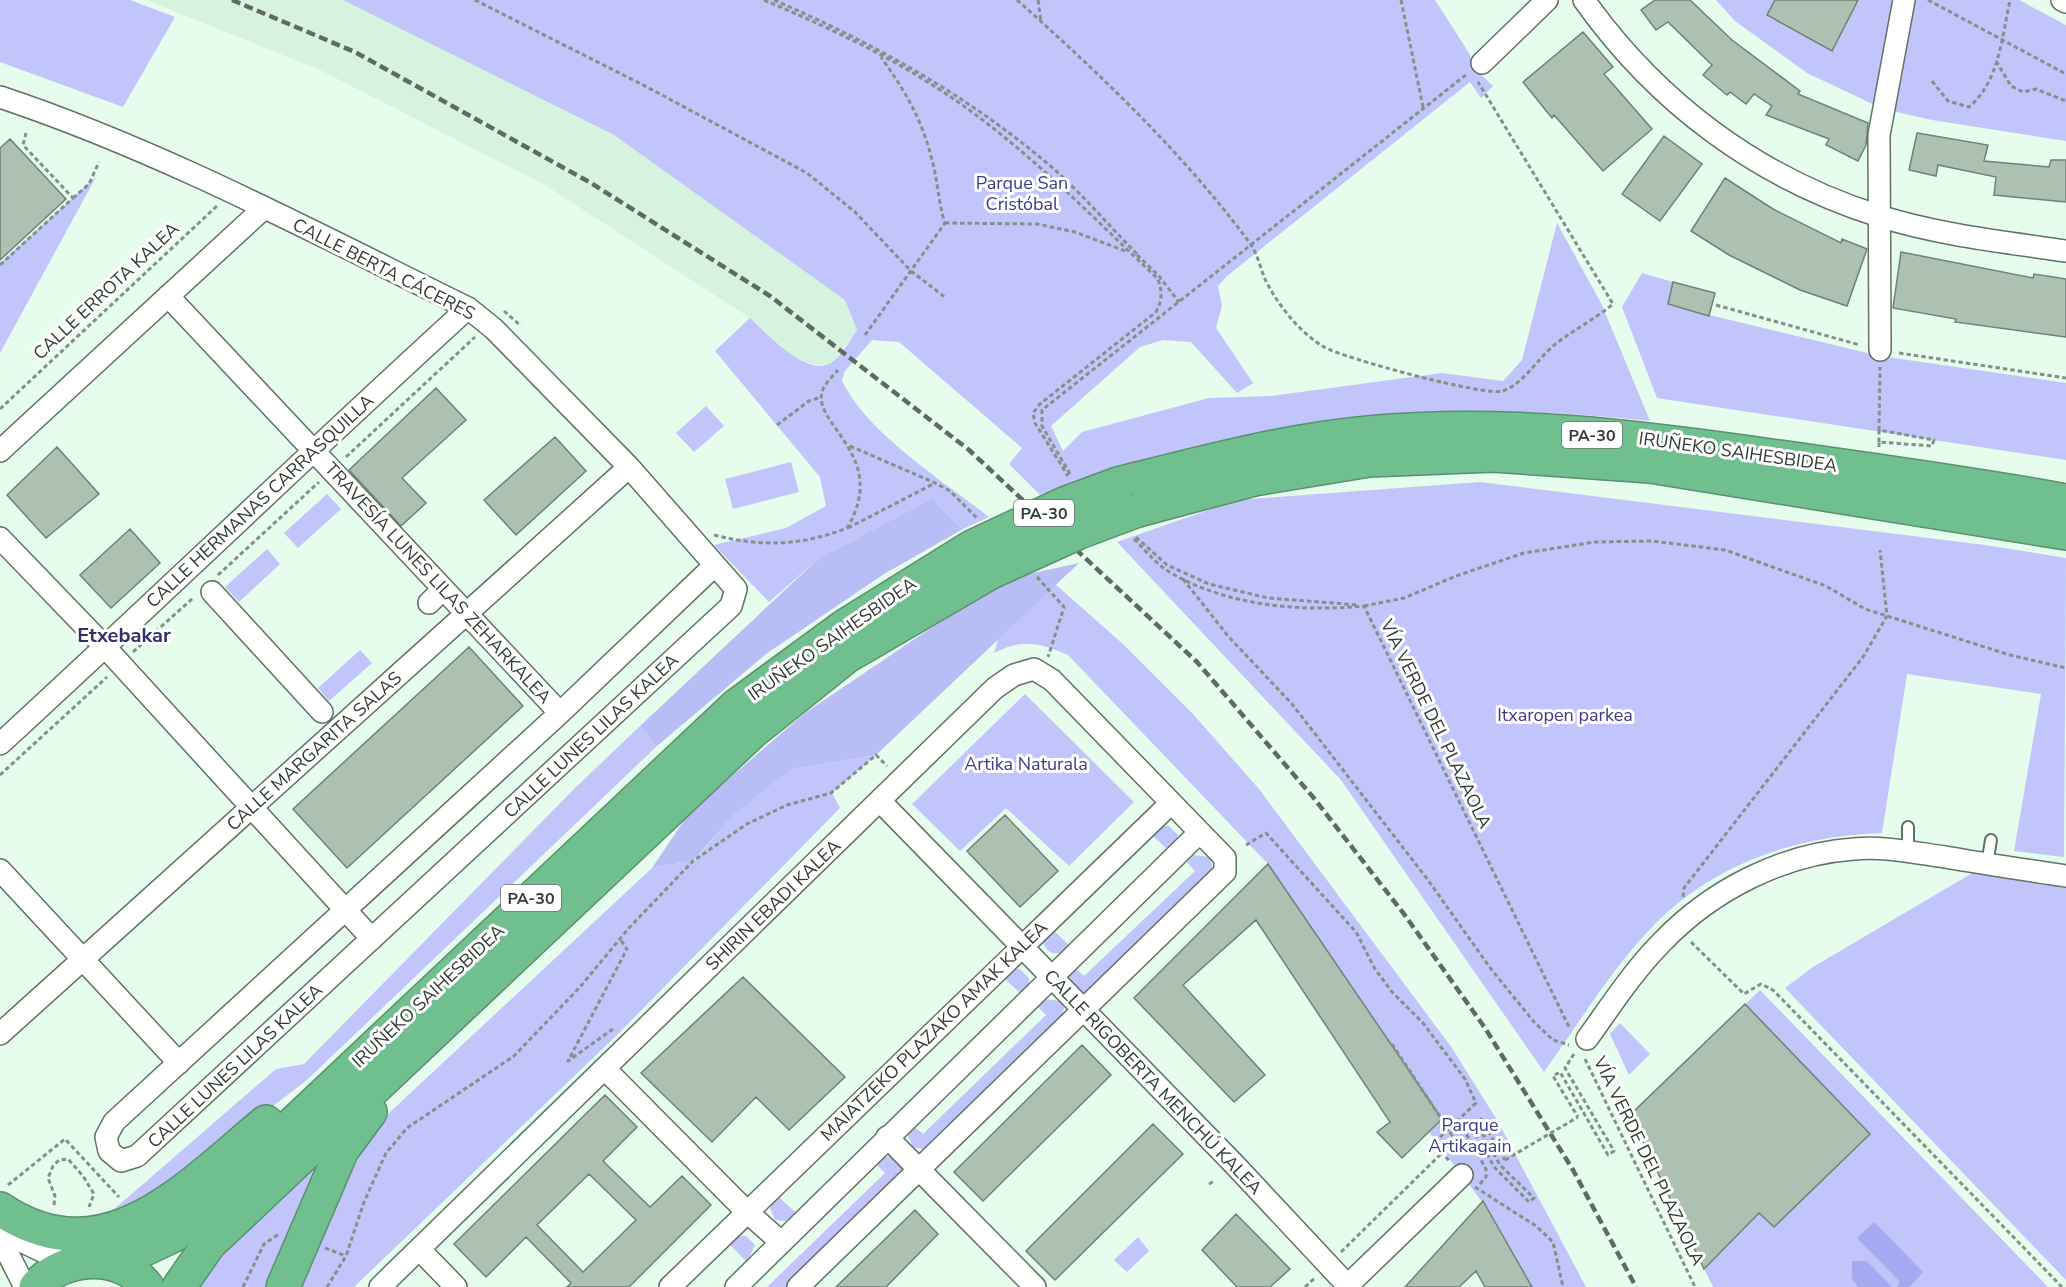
<svg xmlns="http://www.w3.org/2000/svg" width="2066" height="1287" viewBox="0 0 2066 1287" font-family="'Nunito Sans',sans-serif">
	<style>
		.built { fill: #d6f3df }
		.green { fill: #c1c5fb }
		.forest { fill: #b8bdf6 }
		.water { fill: #a4a9f0 }
		.building { fill: #acc1b2; stroke: #6e8375; stroke-width: 1.5; fill-rule: evenodd }
		.lines { fill: none; stroke-linecap: round; stroke-linejoin: round }
		.lane-casing { stroke: #5f7365; stroke-width: 14 }
		.street-casing { stroke: #5f7365; stroke-width: 24 }
		.highway-casing { stroke: #5a906e; stroke-width: 36 }
		.path { stroke: #839288; stroke-width: 3; stroke-dasharray: 4.5 3; stroke-linecap: butt }
		.lane { stroke: #fff; stroke-width: 10 }
		.street { stroke: #fff; stroke-width: 21 }
		.highway { stroke: #70bf8e; stroke-width: 33 }
		.rail { stroke: #5e6a62; stroke-width: 4.5; stroke-dasharray: 9 4.5; stroke-linecap: butt }
		.highway-bridge-casing { stroke: #5a906e; stroke-width: 36; stroke-linecap: butt }
		.path-bridge { stroke: #839288; stroke-width: 3; stroke-dasharray: 4.5 3; stroke-linecap: butt }
		.highway-bridge { stroke: #70bf8e; stroke-width: 33 }
		.labels { text-anchor: middle; stroke-width: 6; stroke-linejoin: round; paint-order: stroke }
		.shield { fill: #fff; stroke: #6f7571; stroke-width: 1.5 }
		.shield-label { font-size: 16px; font-weight: bold; fill: #313a34 }
		.park-label { font-size: 18px; fill: #3d398b; stroke: #fff }
		.street-label { font-size: 18px; fill: #313a34; stroke: #fff }
		.neighbourhood-label { font-size: 20px; font-weight: bold; fill: #312f6a; stroke: #fff }
	</style>
	<rect width="100%" height="100%" fill="#e6fced"/>
	<path class="built" d="M 147,0 L 343,0 L 614,135 L 845,300 L 857,330 L 833,362 L 825,366 L 798,361 L 750,318 L 545,185 L 322,71 Z"/>
	<path class="green" d="M 0,0 L 130,0 L 175,17 L 123,107 L 0,62 Z
		M 343,0 L 1435,0 L 1469,53 L 1474,68 L 1493,86 L 1481,98 L 1470,82 L 1227,276 L 1218,286 L 1222,306 L 1216,328 L 1253,383 L 1237,393 L 1191,342 L 1163,340 L 1140,347 L 1051,426 L 1063,451 L 1082,432 L 1209,398 L 1271,396 L 1442,373 L 1503,381 L 1522,360 L 1557,223 L 1602,305 L 1650,421 C 1442,397 1237,422 1040,495 L 1009,464 L 1022,448 L 899,342 L 872,340 L 845,371 L 842,381 C 867,433 943,481 989,517 L 963,529 L 932,498 L 818,559 L 769,602 L 714,545 L 786,528 L 826,506 L 820,477 L 715,351 L 750,318 C 767,333 806,378 831,363 C 841,357 850,340 857,330 L 845,300 L 614,135 Z
		M 1716,0 L 1775,0 L 1767,16 L 1832,51 L 1858,0 L 2019,0 L 2066,25 L 2066,141 L 1932,120 L 1883,109 L 1807,73 L 1735,21 Z
		M 96,177 L 0,353 L 0,263 Z
		M 1642,273 L 1673,282 L 1668,305 L 1880,356 L 2066,383 L 2066,460 L 1657,398 L 1622,307 Z
		M 706,406 L 724,426 L 694,452 L 676,433 Z
		M 791,462 L 799,492 L 733,509 L 725,479 Z
		M 1480,482 L 1985,545 L 2066,558 L 2064,857 L 2014,851 L 2041,694 L 1907,674 L 1882,833 C 1796,836 1715,863 1654,925 C 1612,968 1579,1023 1544,1072 L 1341,780 L 1117,542 L 1237,500 Z
		M 327,494 L 341,509 L 298,548 L 284,533 Z
		M 267,549 L 280,564 L 239,602 L 225,587 Z
		M 1054,583 L 1124,645 L 1192,713 L 1259,789 L 1452,1048 L 1497,1120 L 1586,1287 L 1532,1287 L 1486,1207 L 1429,1132 L 1442,1119 L 1268,864 L 1068,655 C 1040,643 1022,638 994,653 L 1003,622 Z
		M 360,650 L 372,663 L 329,701 L 318,688 Z
		M 1025,694 L 1134,802 L 1069,866 L 1006,808 L 960,851 L 912,804 Z
		M 640,726 L 657,746 L 308,1079 L 134,1214 L 97,1224 L 276,1069 L 304,1064 L 575,788 Z
		M 876,755 L 832,793 L 840,808 L 618,1034 L 354,1287 L 299,1287 L 329,1218 L 374,1127 L 652,868 L 694,861 L 734,815 L 792,769 Z
		M 1159,826 L 1169,826 L 1178,835 L 1170,852 L 1151,834 Z
		M 1194,855 L 1210,857 L 1213,869 L 1089,992 L 1080,992 L 1071,985 L 1069,978 L 1074,967 L 1084,976 L 1195,871 L 1187,862 Z
		M 1974,872 L 2066,888 L 2066,1280 L 1785,988 L 1813,967 Z
		M 1050,927 L 1071,947 C 1059,957 1047,956 1042,940 Z
		M 1010,969 L 1020,969 L 1029,978 L 1029,984 L 1022,995 L 1002,976 Z
		M 1760,990 L 2048,1287 L 1713,1287 L 1630,1115 Z
		M 1045,999 L 1060,1001 L 1064,1008 L 1060,1021 L 928,1150 L 913,1147 L 908,1136 L 912,1125 L 923,1134 L 1046,1015 L 1037,1006 Z
		M 1620,1023 L 1650,1054 L 1629,1075 L 1610,1034 Z
		M 884,1157 L 894,1157 L 903,1165 L 903,1171 L 789,1287 L 767,1287 L 885,1173 L 876,1164 Z
		M 324,1162 L 269,1287 L 200,1287 L 217,1250 Z
		M 777,1195 L 798,1215 L 790,1222 L 775,1220 L 770,1208 Z
		M 736,1236 L 746,1236 L 755,1245 L 747,1262 L 728,1243 Z
		M 1138,1237 L 1149,1251 L 1127,1272 L 1114,1260 Z"/>
	<path class="forest" d="M 932,498 L 963,529 L 884,574 L 766,654 L 657,746 L 640,726 L 818,559 Z
		M 1079,563 L 876,755 L 792,769 L 734,815 L 693,861 L 652,868 L 689,813 L 805,713 L 934,626 L 1015,577 Z"/>
	<path class="water" d="M 1874,1222 L 1923,1272 L 1909,1287 L 1897,1287 L 1900,1282 L 1857,1238 Z
		M 1852,1261 L 1867,1261 L 1892,1287 L 1858,1287 L 1852,1278 Z"/>
	<path class="building" d="M 1655,0 L 1690,0 L 1732,40 L 1800,91 L 1798,94 L 1868,123 L 1866,145 L 1858,161 L 1826,145 L 1829,139 L 1766,115 L 1772,106 L 1754,94 L 1746,104 L 1730,92 L 1727,95 L 1703,75 L 1712,65 L 1668,22 L 1656,30 L 1641,10 Z
		M 1775,0 L 1858,0 L 1832,51 L 1767,15 Z
		M 1583,32 L 1613,67 L 1604,74 L 1652,129 L 1603,171 L 1554,115 L 1552,118 L 1523,82 Z
		M 1917,133 L 1988,145 L 1984,161 L 2049,167 L 2051,160 L 2066,160 L 2066,202 L 1994,195 L 1996,177 L 1938,165 L 1936,176 L 1909,170 Z
		M 1664,136 L 1702,164 L 1660,221 L 1622,194 Z
		M 10,139 L 66,199 L 0,260 L 0,148 Z
		M 1725,178 L 1773,209 L 1841,243 L 1842,239 L 1867,249 L 1847,306 L 1800,290 L 1729,255 L 1691,231 Z
		M 1901,252 L 2033,278 L 2034,274 L 2066,279 L 2066,337 L 1955,322 L 1956,319 L 1893,308 Z
		M 1673,282 L 1715,293 L 1709,316 L 1668,304 Z
		M 436,388 L 466,420 L 402,478 L 426,503 L 401,526 L 349,470 Z
		M 555,437 L 586,471 L 516,535 L 484,500 Z
		M 57,447 L 99,494 L 46,538 L 7,495 Z
		M 130,529 L 160,563 L 111,608 L 80,575 Z
		M 469,647 L 523,706 L 347,868 L 293,809 Z
		M 1005,815 L 1058,871 L 1020,907 L 967,851 Z
		M 1268,864 L 1442,1119 L 1402,1158 L 1377,1132 L 1390,1122 L 1256,920 L 1183,985 L 1265,1075 L 1234,1102 L 1134,998 Z
		M 743,977 L 845,1077 L 789,1130 L 756,1097 L 712,1142 L 641,1073 Z
		M 1745,1004 L 1870,1134 L 1774,1227 L 1759,1213 L 1704,1269 L 1630,1115 Z
		M 1082,1045 L 1111,1075 L 983,1201 L 954,1172 Z
		M 605,1095 L 637,1127 L 603,1161 L 650,1207 L 682,1176 L 711,1205 L 629,1287 L 567,1287 L 571,1283 L 526,1237 L 486,1277 L 454,1244 ZM 589,1174 L 636,1220 L 583,1272 L 537,1225 Z
		M 1153,1124 L 1183,1154 L 1055,1280 L 1026,1251 Z
		M 1483,1201 L 1532,1287 L 1485,1287 L 1476,1271 L 1459,1287 L 1405,1287 Z
		M 915,1210 L 938,1234 L 886,1287 L 836,1287 Z
		M 1236,1214 L 1290,1269 L 1270,1287 L 1237,1287 L 1202,1250 Z"/>
	<g class="lines">
		<defs>
			<path id="lane" d="M 1908,827 L 1908,852
				M 1987,864 L 1991,840"/>
			<path id="street" d="M 1584,0 C 1657,103 1758,178 1879,216 C 1939,235 2004,242 2066,251
				M 2062,0 L 2066,2
				M 1482,63 L 1547,0
				M 0,97 C 162,151 315,233 468,308 L 494,329 L 629,467 L 736,589 L 731,606 L 137,1156 L 121,1161 L 109,1151 L 106,1137 L 114,1122 L 560,713 L 714,566
				M 168,296 L 560,713
				M 1880,350 L 1879,135 L 1904,0
				M 0,451 L 264,208
				M 0,538 L 105,647 L 372,939
				M 212,592 L 322,712
				M 429,603 L 443,589
				M 0,744 C 157,600 310,452 468,308
				M 880,801 L 1234,1164 L 1349,1287
				M 0,870 L 179,1063
				M 0,1034 L 629,467
				M 1587,1039 C 1610,1007 1634,970 1662,942 C 1712,890 1782,854 1854,849 C 1884,846 1916,853 1945,857 C 1985,864 2026,870 2066,876
				M 605,1069 L 747,1212 L 781,1242
				M 887,1137 L 1035,1287
				M 0,1231 L 69,1264
				M 0,1238 L 25,1287
				M 419,1249 L 456,1287
				M 380,1287 L 995,688 L 1014,675 L 1034,669 L 1052,680 L 1225,858 L 1225,872 L 798,1287
				M 670,1287 L 1170,804
				M 736,1287 L 1199,833
				M 1346,1287 L 1462,1175"/>
			<path id="highway" d="M 1118,484 C 1201,463 1283,441 1368,433 C 1502,420 1638,437 1771,456 C 1870,470 1968,483 2066,501
				M 1138,510 L 1254,479 L 1369,460 L 1493,455 L 1650,466 L 2066,533
				M 0,1209 C 106,1280 188,1186 266,1122
				M 105,1262 L 140,1251 L 174,1235 L 209,1203 L 736,706 L 845,626 L 972,547
				M 36,1287 C 62,1255 121,1251 147,1287
				M 179,1287 L 209,1244 L 752,732 L 847,656 L 991,572
				M 283,1287 L 342,1150 L 370,1112"/>
		</defs>
		<use href="#lane" class="lane-casing"/>
		<use href="#street" class="street-casing"/>
		<use href="#highway" class="highway-casing"/>
		<path class="path" d="M 475,0 L 647,87 L 807,173 L 855,212 L 911,271 L 946,298
			M 764,0 C 820,24 875,49 926,81 C 1014,135 1084,209 1158,279 C 1162,291 1163,299 1156,312 L 1040,404 L 1033,413 L 1035,423 L 1068,476
			M 774,0 C 875,44 971,97 1055,170 C 1084,196 1110,227 1138,255
			M 1017,0 C 1098,72 1184,154 1249,242 C 1257,252 1260,267 1265,279 C 1277,304 1300,333 1324,347 C 1343,358 1486,397 1503,391 C 1526,382 1538,357 1557,343 C 1575,329 1595,319 1613,304 L 1478,82
			M 1038,0 L 1041,22
			M 1401,0 L 1423,107
			M 1928,0 L 2066,74
			M 1996,61 L 2011,86 L 2023,92 L 2036,89 L 2066,101
			M 1932,81 L 1948,101 L 1969,107 C 1999,82 2002,37 2010,0
			M 73,198 L 89,184 L 99,162
			M 945,223 L 1037,224 L 1075,232 L 1128,252
			M 1137,255 L 1159,276 L 1179,302
			M 0,265 L 73,198 L 23,145 L 26,133
			M 1716,305 L 1860,345
			M 504,311 L 521,326
			M 865,335 L 945,223 C 938,202 938,181 932,160 C 922,119 905,91 881,57
			M 1899,353 L 2066,378
			M 0,409 L 218,205
			M 777,425 L 809,401 L 821,397
			M 1879,442 L 1879,430
			M 850,446 L 935,483 L 950,491 L 977,518
			M 1879,447 L 1879,442 L 1932,446 L 1934,440 L 1879,430 L 1880,367
			M 346,457 L 475,337
			M 1070,474 L 1042,426 L 1042,410 L 1467,74
			M 848,528 L 935,483
			M 714,535 C 762,547 801,546 847,528 C 890,457 813,425 822,392 C 824,384 833,376 838,370
			M 1136,537 L 1167,565 L 1209,584 L 1268,598 L 1358,605
			M 1134,539 C 1146,551 1156,564 1171,573 C 1228,606 1300,612 1364,606 L 1570,1029
			M 218,575 L 319,482
			M 1037,577 L 1064,607 L 1048,657
			M 1183,579 L 1228,636 L 1292,704 L 1428,880 L 1491,969 L 1534,1022 L 1553,1040 L 1569,1045
			M 1364,606 L 1404,598 L 1456,576 L 1524,553 L 1595,542 L 1652,541 L 1725,550 L 1826,586 L 1865,609 L 2010,655 L 2066,668
			M 133,652 L 193,598
			M 0,775 L 107,677
			M 1246,845 L 1266,833 L 1356,932 L 1375,969 L 1392,992 L 1423,1023 L 1465,1079 L 1476,1103 L 1435,1142 L 1449,1161
			M 1683,897 L 1684,888 L 1863,657 L 1887,616 L 1880,550
			M 1691,942 L 1744,994 L 1761,984 L 1773,990 L 2062,1287
			M 613,1029 L 568,1061 L 627,949 L 620,939
			M 1392,1044 L 1452,1135 L 1463,1128
			M 1574,1054 L 1565,1068 L 1614,1151 L 1608,1155 L 1560,1072 L 1553,1076 L 1578,1117
			M 1585,1059 L 1695,1287
			M 1209,1184 L 1214,1181
			M 1480,1184 L 1486,1177 L 1486,1169 L 1463,1128 L 1470,1125 L 1495,1168 L 1529,1202 L 1534,1198 L 1500,1165 L 1476,1122 L 1481,1119 L 1505,1160
			M 8,1185 L 65,1139 L 119,1197
			M 1475,1187 L 1536,1226 L 1553,1242 L 1563,1287
			M 54,1205 L 55,1196 L 48,1178 L 53,1166 L 59,1160 L 68,1159 L 83,1176 L 94,1194 L 89,1207
			M 325,1248 L 346,1256
			M 1341,1252 L 1441,1154
			M 243,1287 L 264,1244 L 279,1234
			M 327,1287 L 346,1256 L 364,1202 L 386,1153 L 407,1128 L 514,1056 L 580,987 L 629,928 L 693,861 L 747,824 L 787,805 L 831,793 L 876,755 L 887,766
			M 1305,1287 L 1315,1278"/>
		<use href="#lane" class="lane"/>
		<use href="#street" class="street"/>
		<use href="#highway" class="highway"/>
		<path class="rail" d="M 232,0 L 355,52 L 591,183 L 770,296 L 969,450 L 1197,662 L 1313,797 L 1404,914 L 1485,1028 L 1573,1170 L 1636,1287"/>
		<defs>
			<path id="highway-bridge" d="M 972,547 L 1064,504 L 1118,484
				M 991,572 L 1079,532 L 1138,510"/>
		</defs>
		<use href="#highway-bridge" class="highway-bridge-casing"/>
		<path class="path-bridge" d="M 1505,1160 L 1578,1117"/>
		<use href="#highway-bridge" class="highway-bridge"/>
	</g>
	<g class="labels">
		<g class="shield">
			<rect x="1562" y="422" width="60" height="26" rx="4.5"/>
			<rect x="1014" y="500" width="60" height="26" rx="4.5"/>
			<rect x="501" y="885" width="60" height="26" rx="4.5"/>
		</g>
		<g class="shield-label">
			<text x="1592" y="441">PA-30</text>
			<text x="1044" y="519">PA-30</text>
			<text x="531" y="904">PA-30</text>
		</g>
		<g class="park-label">
			<text x="1022" y="189">Parque San<tspan x="1022" dy="21">Cristóbal</tspan></text>
			<text x="1565" y="721">Itxaropen parkea</text>
			<text x="1026" y="770">Artika Naturala</text>
			<text x="1470" y="1131">Parque<tspan x="1470" dy="21">Artikagain</tspan></text>
		</g>
		<g class="street-label">
			<text transform="translate(384 269) rotate(27)" y="6">CALLE BERTA CÁCERES</text>
			<text transform="translate(106 291) rotate(-43)" y="6">CALLE ERROTA KALEA</text>
			<text transform="translate(1738 452) rotate(8)" y="6">IRUÑEKO SAIHESBIDEA</text>
			<text transform="translate(260 501) rotate(-43)" y="6">CALLE HERMANAS CARRASQUILLA</text>
			<text transform="translate(438 583) rotate(47)" y="6">TRAVESÍA LUNES LILAS ZEHARKALEA</text>
			<text transform="translate(832 639) rotate(-35)" y="6">IRUÑEKO SAIHESBIDEA</text>
			<text transform="translate(1436 724) rotate(64)" y="6">VÍA VERDE DEL PLAZAOLA</text>
			<text transform="translate(591 736) rotate(-43)" y="6">CALLE LUNES LILAS KALEA</text>
			<text transform="translate(314 751) rotate(-42)" y="6">CALLE MARGARITA SALAS</text>
			<text transform="translate(773 905) rotate(-44)" y="6">SHIRIN EBADI KALEA</text>
			<text transform="translate(428 996) rotate(-43)" y="6">IRUÑEKO SAIHESBIDEA</text>
			<text transform="translate(934 1031) rotate(-44)" y="6">MAIATZEKO PLAZAKO AMAK KALEA</text>
			<text transform="translate(235 1066) rotate(-43)" y="6">CALLE LUNES LILAS KALEA</text>
			<text transform="translate(1153 1082) rotate(46)" y="6">CALLE RIGOBERTA MENCHÚ KALEA</text>
			<text transform="translate(1649 1161) rotate(64)" y="6">VÍA VERDE DEL PLAZAOLA</text>
		</g>
		<g class="neighbourhood-label">
			<text x="124" y="642">Etxebakar</text>
		</g>
	</g>
</svg>
